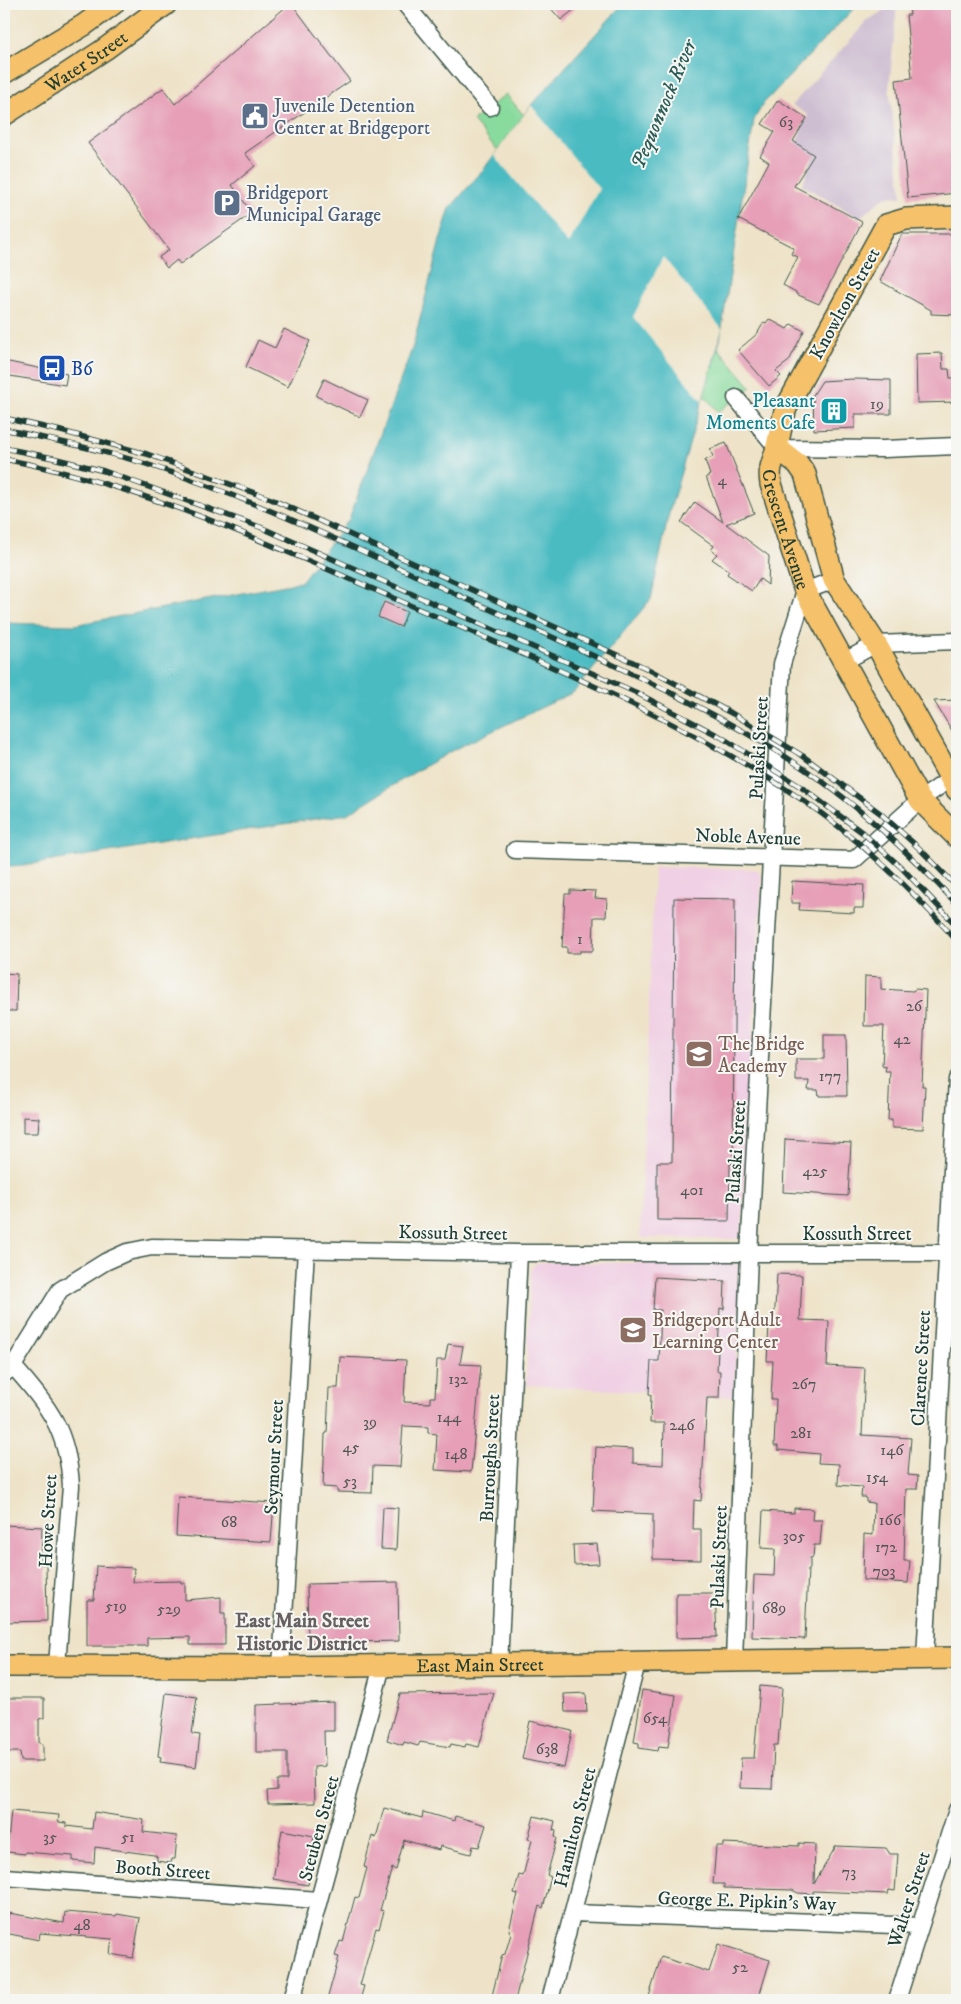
<svg xmlns="http://www.w3.org/2000/svg" width="961" height="2004" viewBox="0 0 961 2004" font-family="'IM FELL DW Pica',serif">
	<style>
		.built { fill: #f0d0e4 }
		.industrial { fill: #cebed1 }
		.green { fill: #88db9d; stroke: #548c68 }
		.water { fill: #4cbbc2; stroke: #367c7b }
		.pier { fill: #eee3c8 }
		.building { fill: #e69fb7 }
		.lines { fill: none; stroke-linecap: round; stroke-linejoin: round }
		.minor-casing { stroke: #3e564a; stroke-width: 19 }
		.major-casing { stroke: #3e564a; stroke-width: 24 }
		.minor { stroke: #fff; stroke-width: 16 }
		.major { stroke: #f5c16b; stroke-width: 21 }
		.rail-casing { stroke: #1f3d34; stroke-width: 5.5 }
		.rail { stroke: #f6f6f2; stroke-width: 4; stroke-dasharray: 11; stroke-linecap: butt }
		.labels { text-anchor: middle; stroke-width: 4; stroke-linejoin: round; paint-order: stroke }
		.number-label { font-size: 16px; fill: #515655 }
		.street-label { font-size: 19px; fill: #1f3d34; stroke: #f6f6f2 }
		.service-label { font-size: 19px; fill: #4e5e75; stroke: #f6f6f2; text-anchor: start }
		.transit-label { font-size: 19px; fill: #164399; stroke: #f6f6f2; text-anchor: start }
		.culture-label { font-size: 19px; fill: #0d838f; stroke: #f6f6f2; text-anchor: end }
		.education-label { font-size: 19px; fill: #785e54; stroke: #f6f6f2; text-anchor: start }
		.water-label { font-size: 20px; font-style: italic; fill: #2a5c58; stroke: #f6f6f2 }
		.neighbourhood-label { font-size: 20px; font-weight: bold; fill: #655f62; stroke: #f6f6f2 }
	</style>
	<rect width="100%" height="100%" fill="#f6f6f2"/>
	<filter id="ink" filterUnits="userSpaceOnUse"><feTurbulence type="fractalNoise" baseFrequency=".02" numOctaves="2"/><feDisplacementMap in="SourceGraphic" scale="10" xChannelSelector="R" yChannelSelector="G"/><feConvolveMatrix kernelMatrix="1 2 1 2 8 2 1 2 1" color-interpolation-filters="sRGB"/></filter>
	<filter id="wash" filterUnits="userSpaceOnUse"><feTurbulence type="fractalNoise" baseFrequency=".0096" numOctaves="4" result="noise"/><feDisplacementMap in="SourceGraphic" scale="20" xChannelSelector="R" yChannelSelector="G"/><feGaussianBlur stdDeviation="1.12" result="paint"/><feColorMatrix in="noise" values="0 0 0 0 0 0 0 0 0 0 0 0 0 0 0 0 0 1.4 0 .05"/><feComposite in="paint" operator="in"/></filter>
	<g filter="url(#wash)">
		<rect width="100%" height="100%" fill="#eee3c8"/>
		<path class="built" d="M 654,867 L 754,869 L 758,871 L 762,877 L 742,1228 L 741,1236 L 736,1239 L 640,1238 Z
			M 544,1262 L 734,1264 L 739,1266 L 741,1275 L 734,1397 L 526,1385 L 531,1269 L 536,1263 Z"/>
		<path class="industrial" d="M 894,4 L 897,4 L 889,88 L 902,197 L 886,196 L 859,218 L 802,185 L 814,155 L 796,143 L 808,115 L 792,105 L 867,21 Z"/>
		<path class="green" d="M 506,94 L 591,196 L 571,238 L 473,121 Z
			M 654,272 L 751,387 L 718,412 L 637,314 Z"/>
		<path class="water" d="M 623,4 L 858,4 L 763,104 L 754,120 L 720,340 L 669,513 L 651,599 L 574,692 L 455,749 L 418,770 L 347,814 L 20,866 L 4,866 L 4,623 L 74,625 L 301,582 L 349,519 L 413,346 L 440,240 L 450,208 L 483,170 L 531,105 Z"/>
		<path class="pier" d="M 531,105 L 599,189 L 568,244 L 494,155 Z
			M 663,257 L 722,329 L 702,401 L 633,317 Z"/>
		<g id="blocks">
			<path class="building" d="M 289,4 L 292,4 L 350,81 L 245,153 L 255,166 L 232,185 L 252,213 L 180,264 L 177,260 L 167,268 L 159,257 L 169,250 L 88,143 L 163,88 L 175,104 Z
				M 547,4 L 581,4 L 561,20 Z
				M 909,4 L 957,4 L 957,52 L 953,52 L 957,96 L 957,193 L 908,198 L 896,80 L 912,78 L 906,15 L 910,15 Z
				M 778,100 L 807,118 L 793,141 L 814,155 L 794,186 L 862,222 L 819,304 L 796,294 L 796,292 L 783,285 L 798,257 L 791,254 L 794,248 L 738,219 L 769,162 L 760,156 L 775,132 L 762,124 Z
				M 902,234 L 957,234 L 957,315 L 931,314 L 931,310 L 880,281 Z
				M 769,319 L 787,329 L 791,324 L 804,331 L 789,361 L 776,371 L 781,376 L 769,386 L 738,350 L 757,334 L 764,322 L 766,323 Z
				M 284,329 L 310,341 L 288,387 L 246,367 L 258,340 L 275,348 Z
				M 942,353 L 943,369 L 949,369 L 950,378 L 957,378 L 957,402 L 917,403 L 916,354 Z
				M 4,361 L 67,374 L 65,385 L 4,375 Z
				M 324,379 L 368,400 L 360,417 L 316,396 Z
				M 853,379 L 891,380 L 891,414 L 855,414 L 855,428 L 814,430 L 813,395 L 822,381 Z
				M 726,443 L 754,513 L 726,524 L 769,556 L 768,585 L 760,579 L 752,591 L 727,574 L 729,571 L 712,559 L 717,554 L 711,550 L 714,546 L 681,522 L 695,502 L 723,522 L 706,477 L 710,475 L 705,460 L 713,457 L 710,449 Z
				M 384,602 L 407,612 L 401,627 L 378,617 Z
				M 957,700 L 957,739 L 934,701 Z
				M 792,881 L 864,885 L 863,908 L 854,908 L 854,913 L 799,910 L 800,903 L 791,903 Z
				M 570,890 L 596,891 L 595,898 L 607,899 L 606,917 L 594,917 L 593,951 L 580,951 L 580,953 L 567,953 L 567,947 L 562,947 L 565,894 L 570,894 Z
				M 674,898 L 735,899 L 733,1163 L 730,1164 L 729,1221 L 657,1220 L 657,1162 L 672,1162 Z
				M 4,973 L 17,974 L 16,1011 L 4,1011 Z
				M 865,976 L 881,977 L 881,989 L 913,991 L 915,989 L 926,990 L 922,1086 L 925,1086 L 923,1129 L 892,1128 L 892,1120 L 888,1120 L 890,1071 L 885,1071 L 886,1067 L 882,1066 L 884,1026 L 864,1026 Z
				M 824,1035 L 846,1035 L 847,1096 L 819,1096 L 818,1090 L 808,1090 L 809,1081 L 796,1081 L 796,1059 L 824,1059 Z
				M 23,1117 L 39,1118 L 38,1133 L 23,1133 Z
				M 785,1139 L 851,1143 L 848,1196 L 783,1192 Z
				M 777,1274 L 802,1275 L 800,1320 L 829,1321 L 827,1366 L 865,1368 L 862,1435 L 911,1438 L 908,1475 L 918,1476 L 917,1489 L 906,1489 L 904,1561 L 910,1561 L 908,1583 L 863,1580 L 864,1534 L 873,1535 L 874,1503 L 866,1502 L 866,1497 L 861,1497 L 862,1487 L 838,1485 L 839,1464 L 818,1463 L 819,1454 L 778,1450 L 778,1446 L 774,1446 L 776,1399 L 771,1399 L 773,1361 L 767,1361 L 769,1324 L 774,1324 Z
				M 655,1277 L 725,1281 L 724,1309 L 720,1308 L 719,1330 L 717,1371 L 720,1371 L 719,1398 L 707,1398 L 701,1501 L 694,1500 L 693,1529 L 701,1529 L 701,1560 L 653,1559 L 653,1514 L 593,1511 L 596,1447 L 633,1449 L 633,1463 L 663,1465 L 664,1423 L 650,1423 L 651,1395 L 649,1394 L 651,1361 L 659,1361 L 661,1310 L 653,1310 Z
				M 448,1344 L 463,1346 L 460,1364 L 481,1365 L 471,1472 L 435,1470 L 437,1434 L 428,1433 L 428,1427 L 403,1426 L 400,1467 L 373,1466 L 372,1493 L 337,1492 L 337,1488 L 323,1487 L 325,1434 L 327,1433 L 329,1388 L 338,1388 L 340,1357 L 406,1360 L 404,1402 L 430,1403 L 430,1397 L 435,1397 L 437,1360 L 445,1360 Z
				M 178,1497 L 274,1503 L 271,1542 L 176,1536 Z
				M 383,1507 L 398,1508 L 396,1550 L 381,1549 Z
				M 794,1508 L 813,1509 L 812,1520 L 822,1520 L 820,1545 L 814,1545 L 813,1557 L 810,1558 L 810,1569 L 808,1569 L 805,1639 L 752,1637 L 754,1575 L 774,1576 L 775,1549 L 761,1548 L 763,1511 L 794,1513 Z
				M 4,1525 L 42,1527 L 41,1564 L 46,1564 L 47,1621 L 4,1622 Z
				M 597,1544 L 599,1564 L 574,1565 L 573,1545 Z
				M 96,1566 L 134,1568 L 133,1582 L 181,1581 L 181,1583 L 185,1583 L 185,1600 L 221,1597 L 221,1613 L 225,1613 L 225,1645 L 190,1645 L 190,1637 L 147,1638 L 147,1646 L 87,1646 L 87,1600 L 94,1600 Z
				M 398,1582 L 399,1641 L 308,1643 L 307,1584 Z
				M 676,1593 L 715,1593 L 717,1637 L 676,1638 Z
				M 760,1686 L 782,1688 L 778,1745 L 774,1745 L 772,1789 L 740,1788 L 741,1758 L 754,1758 Z
				M 642,1690 L 676,1695 L 668,1747 L 659,1746 L 658,1751 L 639,1748 L 639,1743 L 634,1742 Z
				M 166,1693 L 197,1697 L 192,1734 L 200,1735 L 196,1767 L 160,1762 L 161,1757 L 158,1756 Z
				M 494,1693 L 479,1747 L 466,1744 L 465,1747 L 451,1744 L 450,1747 L 420,1742 L 418,1746 L 404,1742 L 403,1745 L 387,1740 L 400,1694 Z
				M 586,1693 L 587,1712 L 565,1712 L 564,1694 Z
				M 4,1698 L 44,1698 L 44,1718 L 39,1719 L 39,1743 L 43,1744 L 43,1761 L 21,1761 L 20,1752 L 9,1752 L 8,1745 L 4,1745 Z
				M 334,1702 L 334,1731 L 324,1731 L 325,1766 L 314,1767 L 315,1803 L 268,1804 L 267,1791 L 277,1790 L 277,1780 L 287,1780 L 287,1752 L 256,1752 L 256,1705 Z
				M 530,1721 L 572,1731 L 564,1768 L 522,1759 Z
				M 384,1808 L 422,1818 L 423,1812 L 454,1821 L 455,1816 L 486,1825 L 479,1847 L 473,1846 L 471,1854 L 440,1846 L 439,1850 L 404,1840 L 396,1870 L 392,1868 L 380,1910 L 384,1911 L 379,1929 L 376,1928 L 360,1985 L 364,1986 L 360,2000 L 327,2000 L 339,1957 L 335,1956 L 340,1941 L 343,1942 L 355,1897 L 359,1898 L 367,1868 L 364,1867 L 372,1836 L 376,1838 Z
				M 11,1811 L 59,1815 L 58,1822 L 66,1823 L 66,1826 L 92,1829 L 94,1812 L 144,1820 L 143,1832 L 177,1836 L 175,1859 L 172,1859 L 171,1863 L 157,1861 L 157,1857 L 154,1855 L 95,1847 L 94,1863 L 73,1861 L 73,1856 L 25,1852 L 25,1854 L 7,1852 Z
				M 534,1816 L 555,1821 L 553,1830 L 556,1831 L 555,1837 L 557,1838 L 547,1875 L 551,1877 L 543,1908 L 539,1906 L 515,2000 L 491,2000 L 502,1955 L 505,1954 L 511,1934 L 509,1930 L 518,1894 L 514,1893 L 519,1875 L 523,1876 L 532,1840 L 528,1839 Z
				M 282,1830 L 314,1836 L 313,1843 L 316,1843 L 308,1885 L 273,1879 Z
				M 723,1843 L 799,1846 L 799,1843 L 815,1844 L 814,1884 L 836,1846 L 886,1848 L 890,1854 L 898,1854 L 895,1891 L 889,1890 L 888,1894 L 813,1891 L 813,1894 L 798,1893 L 792,1890 L 724,1888 L 724,1884 L 713,1884 L 716,1846 L 723,1846 Z
				M 65,1912 L 116,1916 L 117,1914 L 140,1918 L 133,1958 L 110,1954 L 112,1939 L 40,1933 L 39,1940 L 5,1933 L 9,1913 L 64,1923 Z
				M 718,1944 L 770,1960 L 758,2000 L 648,2000 L 661,1957 L 709,1972 Z"/>
		</g>
	</g>
	<g filter="url(#ink)">
		<use href="#blocks" fill-opacity="0" stroke="#3e564a" stroke-width="1"/>
		<g class="lines">
			<defs>
				<path id="minor" d="M 405,4 L 490,107
					M 736,398 L 777,448 L 884,449 L 957,446
					M 843,662 L 876,644 L 957,641
					M 515,850 L 854,860 L 920,800 L 950,779
					M 13,1366 C 49,1406 68,1431 71,1486 L 57,1665
					M 4,1374 L 13,1366 L 60,1290 L 105,1262 L 127,1252 L 152,1247 L 519,1253 L 957,1253
					M 925,1658 L 957,1079
					M 734,1661 L 749,1254 L 782,664 L 805,591 L 834,580
					M 499,1665 L 519,1253
					M 281,1667 L 306,1250
					M 4,1877 L 318,1900
					M 573,1913 L 920,1926
					M 292,2000 L 382,1666
					M 550,2000 L 637,1663
					M 897,2000 L 957,1810"/>
				<g id="major">
					<path d="M 4,73 L 84,25 L 113,4"/>
					<path id="s1" d="M 4,115 L 105,49 L 166,4"/>
					<path id="s2" d="M 957,217 L 906,219 L 886,225 L 786,408 C 782,421 780,433 777,446 C 774,463 768,465 771,484 L 805,591 L 920,800 L 957,837"/>
					<path d="M 777,448 L 798,464 L 805,474 L 834,580 L 876,644 L 957,790"/>
					<path id="s3" d="M 4,1666 L 281,1667 L 957,1658"/>
				</g>
			</defs>
			<use href="#minor" class="minor-casing"/>
			<use href="#major" class="major-casing"/>
			<use href="#minor" class="minor"/>
			<use href="#major" class="major"/>
			<defs>
				<path id="rail" d="M 4,418 L 61,431 L 147,454 L 271,499 L 646,668 L 733,714 L 803,756 L 880,813 L 920,849 L 957,887
					M 4,429 C 51,440 100,449 146,464 C 254,499 357,549 460,596 C 576,648 697,698 803,768 C 861,807 910,854 957,904
					M 4,448 L 53,458 L 104,471 L 260,527 L 635,692 L 721,737 L 801,787 L 863,833 L 902,868 L 957,926
					M 4,459 C 146,486 275,546 407,604 C 541,662 678,717 801,799 C 859,838 911,889 957,941"/>
			</defs>
			<use href="#rail" class="rail-casing"/>
			<use href="#rail" class="rail"/>
		</g>
	</g>
	<defs>
		<symbol id="civic-square" viewBox="-11 -11 22 22"><rect x="-9" y="-9" width="18" height="18" rx="4" fill="#5c6f8a" stroke="#f6f6f2"/><path d="M-.6-6.5H3V-4.5H.6V-3L4-1V1h2V6H-6V1h2V-1L-.6-3ZM-1.2 2.5V6h2.4V2.5Z" fill="#fff"/></symbol>
		<symbol id="parking-square" viewBox="-11 -11 22 22"><rect x="-9" y="-9" width="18" height="18" rx="4" fill="#5c6f8a" stroke="#f6f6f2"/><path d="M-3.5-5.5H1a3.5 3.5 0 0 1 0 7H-1V5.5H-3.5ZM-1-3.4V-.6H.8a1.4 1.4 0 0 0 0-2.8Z" fill="#fff"/></symbol>
		<symbol id="bus-square" viewBox="-11 -11 22 22"><rect x="-9" y="-9" width="18" height="18" rx="4" fill="#1a4fb4" stroke="#f6f6f2"/><path d="M-5-6H5V4H4V6H2V4H-2V6H-4V4H-5ZM-3.5-4V0h7V-4ZM-3.5 1.2v1.5H-2V1.2ZM2 1.2v1.5H3.5V1.2Z" fill="#fff"/></symbol>
		<symbol id="building-square" viewBox="-11 -11 22 22"><rect x="-9" y="-9" width="18" height="18" rx="4" fill="#0f9aa8" stroke="#f6f6f2"/><path d="M-4-6H4V6H1V3H-1V6H-4ZM-2.5-4.3h1.7v1.8h-1.7ZM.8-4.3h1.7v1.8H.8ZM-2.5-1h1.7V.8h-1.7ZM.8-1h1.7V.8H.8Z" fill="#fff"/></symbol>
		<symbol id="school-square" viewBox="-11 -11 22 22"><rect x="-9" y="-9" width="18" height="18" rx="4" fill="#8d6e63" stroke="#f6f6f2"/><path d="M0-5L7-2L0 1L-7-2ZM-4 1L0 2.5L4 1V4Q0 6-4 4Z" fill="#fff"/></symbol>
	</defs>
	<g fill-rule="evenodd">
		<use href="#civic-square" x="239" y="100" width="32" height="32"/>
		<use href="#parking-square" x="211" y="187" width="32" height="32"/>
		<use href="#bus-square" x="36" y="352" width="32" height="32"/>
		<use href="#building-square" x="818" y="395" width="32" height="32"/>
		<use href="#school-square" x="683" y="1038" width="32" height="32"/>
		<use href="#school-square" x="617" y="1314" width="32" height="32"/>
	</g>
	<g class="labels">
		<g class="number-label">
			<text x="786" y="127">63</text>
			<text x="877" y="409">19</text>
			<text x="722" y="485">4</text>
			<text x="580" y="944">1</text>
			<text x="914" y="1011">26</text>
			<text x="902" y="1044">42</text>
			<text x="830" y="1081">177</text>
			<text x="815" y="1176">425</text>
			<text x="692" y="1195">401</text>
			<text x="458" y="1384">132</text>
			<text x="804" y="1389">267</text>
			<text x="449" y="1422">144</text>
			<text x="370" y="1427">39</text>
			<text x="682" y="1430">246</text>
			<text x="801" y="1438">281</text>
			<text x="351" y="1452">45</text>
			<text x="892" y="1455">146</text>
			<text x="456" y="1459">148</text>
			<text x="877" y="1482">154</text>
			<text x="350" y="1486">53</text>
			<text x="890" y="1525">166</text>
			<text x="229" y="1527">68</text>
			<text x="794" y="1541">305</text>
			<text x="886" y="1552">172</text>
			<text x="884" y="1576">703</text>
			<text x="116" y="1611">519</text>
			<text x="774" y="1613">689</text>
			<text x="169" y="1614">529</text>
			<text x="655" y="1723">654</text>
			<text x="547" y="1754">638</text>
			<text x="50" y="1842">35</text>
			<text x="128" y="1842">51</text>
			<text x="849" y="1877">73</text>
			<text x="82" y="1930">48</text>
			<text x="740" y="1972">52</text>
		</g>
		<g class="street-label">
			<text dy="7" stroke="none"><textPath href="#s1" startOffset="98">Water Street</textPath></text>
			<text transform="translate(844 303) rotate(-61)" y="7">Knowlton Street</text>
			<text dy="7" stroke="none"><textPath href="#s2" startOffset="406">Crescent Avenue</textPath></text>
			<text transform="translate(758 748) rotate(-87)" y="7">Pulaski Street</text>
			<text transform="translate(748 836) rotate(2)" y="7">Noble Avenue</text>
			<text transform="translate(735 1152) rotate(-86)" y="7">Pulaski Street</text>
			<text transform="translate(453 1232) rotate(1)" y="7">Kossuth Street</text>
			<text x="857" y="1240">Kossuth Street</text>
			<text transform="translate(920 1368) rotate(-87)" y="7">Clarence Street</text>
			<text transform="translate(273 1457) rotate(-87)" y="7">Seymour Street</text>
			<text transform="translate(489 1458) rotate(-87)" y="7">Burroughs Street</text>
			<text transform="translate(47 1521) rotate(-87)" y="7">Howe Street</text>
			<text transform="translate(718 1557) rotate(-88)" y="7">Pulaski Street</text>
			<text dy="7" stroke="none"><textPath href="#s3" startOffset="476">East Main Street</textPath></text>
			<text transform="translate(574 1827) rotate(-76)" y="7">Hamilton Street</text>
			<text transform="translate(318 1828) rotate(-75)" y="7">Steuben Street</text>
			<text transform="translate(163 1869) rotate(4)" y="7">Booth Street</text>
			<text transform="translate(908 1899) rotate(-72)" y="7">Walter Street</text>
			<text transform="translate(747 1900) rotate(2)" y="7">George E. Pipkin's Way</text>
		</g>
		<g class="service-label">
			<text x="274" y="112">Juvenile Detention<tspan x="274" dy="22">Center at Bridgeport</tspan></text>
			<text x="246" y="199">Bridgeport<tspan x="246" dy="22">Municipal Garage</tspan></text>
		</g>
		<g class="transit-label">
			<text x="71" y="375">B6</text>
		</g>
		<g class="culture-label">
			<text x="815" y="407">Pleasant<tspan x="815" dy="22">Moments Cafe</tspan></text>
		</g>
		<g class="education-label">
			<text x="718" y="1050">The Bridge<tspan x="718" dy="22">Academy</tspan></text>
			<text x="652" y="1326">Bridgeport Adult<tspan x="652" dy="22">Learning Center</tspan></text>
		</g>
		<g class="water-label">
			<text transform="translate(663 104) rotate(-67)" y="7">Pequonnock River</text>
		</g>
		<g class="neighbourhood-label">
			<text x="302" y="1627">East Main Street<tspan x="302" dy="23">Historic District</tspan></text>
		</g>
	</g>
	<rect width="961" height="2004" fill="none" stroke="#f6f6f2" stroke-width="20"/>
</svg>
